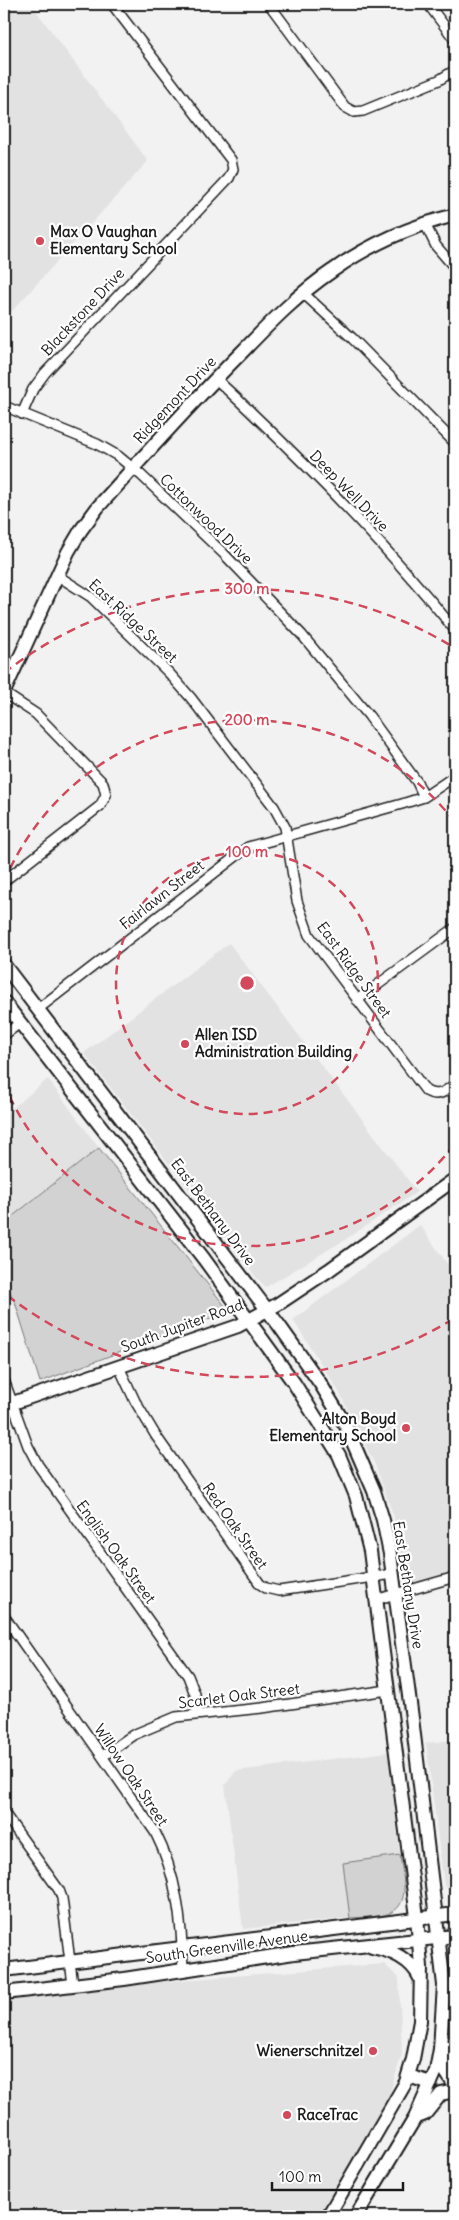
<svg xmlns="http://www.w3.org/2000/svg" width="459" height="2220" viewBox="0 0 459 2220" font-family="Delius,sans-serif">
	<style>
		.built { fill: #e2e2e2 }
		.green { fill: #d2d2d2; stroke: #777 }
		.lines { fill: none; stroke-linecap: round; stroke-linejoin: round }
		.street-casing { stroke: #1c1c1c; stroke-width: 12 }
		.secondary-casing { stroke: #1c1c1c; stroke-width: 16 }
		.street { stroke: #fff; stroke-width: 9 }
		.secondary { stroke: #fff; stroke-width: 12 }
		.ring { fill: none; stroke: #d1495b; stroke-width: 2.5; stroke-dasharray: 9 6 }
		.poi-dot { fill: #d1495b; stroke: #fff; stroke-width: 2 }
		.labels { text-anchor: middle; stroke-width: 4.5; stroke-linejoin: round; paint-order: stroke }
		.poi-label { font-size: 15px; font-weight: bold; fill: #1c1c1c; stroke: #fff; text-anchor: start }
		.street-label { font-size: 15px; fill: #1c1c1c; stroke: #fff }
		.centre { fill: #d1495b; stroke: #fff; stroke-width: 2.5 }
		.ring-label { font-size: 15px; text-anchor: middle; font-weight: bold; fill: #d1495b; stroke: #fff; stroke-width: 4.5; stroke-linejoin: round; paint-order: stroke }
	</style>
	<rect width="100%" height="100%" fill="#f2f2f2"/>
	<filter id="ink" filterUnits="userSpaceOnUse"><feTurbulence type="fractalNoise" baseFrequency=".02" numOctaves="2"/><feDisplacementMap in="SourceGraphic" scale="10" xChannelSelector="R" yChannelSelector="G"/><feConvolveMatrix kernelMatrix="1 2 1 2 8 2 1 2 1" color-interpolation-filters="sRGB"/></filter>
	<g filter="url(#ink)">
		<path class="built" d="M 4,4 L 31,4 L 148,161 L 4,320 Z
			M 229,943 L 417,1192 L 343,1241 L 266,1287 L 256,1277 L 84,1053 Z
			M 48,1079 L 99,1148 L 4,1223 L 4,1115 Z
			M 420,1225 L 455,1275 L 455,1570 L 405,1587 L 394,1517 L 375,1465 L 339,1392 L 293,1320 Z
			M 455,1740 L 455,1895 L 444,1886 L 426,1743 Z
			M 388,1752 L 404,1891 L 400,1903 L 396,1909 L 389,1914 L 243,1929 L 225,1785 L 236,1771 Z
			M 384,1964 L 399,1978 L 402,2054 L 389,2096 L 320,2216 L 4,2216 L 4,2001 L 132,1984 Z"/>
		<path class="green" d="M 99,1148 L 225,1306 L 224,1313 L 40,1382 L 15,1302 L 4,1280 L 4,1223 Z
			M 400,1855 C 402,1873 412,1904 390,1913 C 379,1918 362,1917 350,1918 L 343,1863 Z"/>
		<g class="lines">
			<defs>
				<path id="street" d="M 269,4 L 345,107 L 354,112 L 363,111 L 439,80 L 455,70
					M 428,4 L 455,40
					M 425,224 L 436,246 L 455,268
					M 303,293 L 352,338 L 455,443
					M 216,379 C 301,458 382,540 455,630
					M 4,406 L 97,444 L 118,456 L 141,475 L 224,554 L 302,635 L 369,716 L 417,782 L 424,797
					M 22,414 L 33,389 L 45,373 L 229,178 L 233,169 L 231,160 L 112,4
					M 58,576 L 91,597 L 169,673 L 191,698 L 274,807 L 285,827 L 297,901 L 309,935 L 426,1091 C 438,1098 446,1091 455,1084
					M 4,693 L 36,714 L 103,783 L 106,795 L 100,806 L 4,881
					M 357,1000 L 455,928
					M 38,1009 L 248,847 L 402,804 L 424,797 L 455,776
					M 4,1035 L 20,1023
					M 119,1367 L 135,1401 L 156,1436 L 260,1584 L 266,1588 L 279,1591 L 393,1574
					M 4,1380 L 28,1446 L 38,1465 L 188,1676 L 195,1694 L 197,1714
					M 375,1600 L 455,1577
					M 4,1616 L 155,1832 C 177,1875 182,1922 183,1970
					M 103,1756 L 133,1735 L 176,1717 L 262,1708 L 388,1690
					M 4,1813 L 59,1890 L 62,1898 L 73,1985"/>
				<path id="secondary" d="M 4,692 L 68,552 L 81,530 L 98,507 C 145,455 192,402 242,352 C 270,323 298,294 332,271 C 368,245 412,226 455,215
					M 4,965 L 278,1324 L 320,1383 L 346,1426 L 374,1491 L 383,1520 L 390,1554 L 412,1718 L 444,1985 L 440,2049 L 436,2071 L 415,2118 L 356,2216
					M 4,1002 L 204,1259 L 294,1383 L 339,1455 L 356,1496 L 370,1551 L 417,1917 L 421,1967 L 420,2021 L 413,2059 L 406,2082 L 328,2216
					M 4,1406 L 238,1326 L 278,1304 L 329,1270 L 455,1179
					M 372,1947 C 391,1950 412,1960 420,1978
					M 4,1970 L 455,1914
					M 4,1993 L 124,1979 L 294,1953 L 455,1936
					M 449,2047 L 446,2072 L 455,2086
					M 408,2076 L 431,2083
					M 420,2116 L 425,2114 L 441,2094 L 455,2091"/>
			</defs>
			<use href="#street" class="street-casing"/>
			<use href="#secondary" class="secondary-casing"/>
			<use href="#street" class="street"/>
			<use href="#secondary" class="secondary"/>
		</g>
	</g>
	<g class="ring">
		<circle cx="247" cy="983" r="131"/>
		<path d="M454 1145A263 263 0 0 1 4 1084M4 882A263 263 0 0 1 454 821"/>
		<path d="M453 1319A394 394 0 0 1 4 1293M4 673A394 394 0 0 1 453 647"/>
	</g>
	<g class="poi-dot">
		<circle cx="40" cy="241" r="5"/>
		<circle cx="185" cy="1044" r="5"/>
		<circle cx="406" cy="1428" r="5"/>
		<circle cx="373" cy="2051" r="5"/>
		<circle cx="287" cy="2115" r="5"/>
	</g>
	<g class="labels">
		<g class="poi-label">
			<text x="50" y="237">Max O Vaughan<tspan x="50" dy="17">Elementary School</tspan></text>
			<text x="195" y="1040">Allen ISD<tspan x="195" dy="17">Administration Building</tspan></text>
			<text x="396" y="1424" text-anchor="end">Alton Boyd<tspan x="396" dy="17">Elementary School</tspan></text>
			<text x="363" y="2056" text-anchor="end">Wienerschnitzel</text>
			<text x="297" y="2120">RaceTrac</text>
		</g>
		<g class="street-label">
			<text transform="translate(83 312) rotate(-47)" y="5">Blackstone Drive</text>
			<text transform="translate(175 400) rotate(-47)" y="5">Ridgemont Drive</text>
			<text transform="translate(349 491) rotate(46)" y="5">Deep Well Drive</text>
			<text transform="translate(206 519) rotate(44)" y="5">Cottonwood Drive</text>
			<text transform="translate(133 621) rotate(43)" y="5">East Ridge Street</text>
			<text transform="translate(162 895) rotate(-38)" y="5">Fairlawn Street</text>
			<text transform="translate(354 970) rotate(54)" y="5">East Ridge Street</text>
			<text transform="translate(213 1212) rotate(53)" y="5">East Bethany Drive</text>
			<text transform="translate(182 1326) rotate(-20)" y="5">South Jupiter Road</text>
			<text transform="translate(235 1526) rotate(55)" y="5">Red Oak Street</text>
			<text transform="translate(116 1552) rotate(54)" y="5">English Oak Street</text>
			<text transform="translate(408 1585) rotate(81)" y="5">East Bethany Drive</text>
			<text transform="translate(239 1696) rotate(-7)" y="5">Scarlet Oak Street</text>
			<text transform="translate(131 1775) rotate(56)" y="5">Willow Oak Street</text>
			<text transform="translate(227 1947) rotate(-8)" y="5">South Greenville Avenue</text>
		</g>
	</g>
	<circle cx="247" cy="983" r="8" class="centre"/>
	<g class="ring-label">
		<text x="247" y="594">300 m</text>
		<text x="247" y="725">200 m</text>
		<text x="247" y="857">100 m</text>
	</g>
	<rect width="459" height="2220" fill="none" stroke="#fff" stroke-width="20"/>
	<rect x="10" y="10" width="439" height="2200" fill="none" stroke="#1c1c1c" stroke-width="2" filter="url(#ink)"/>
	<path d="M272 2182v8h131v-8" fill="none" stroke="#1c1c1c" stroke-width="2.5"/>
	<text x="279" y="2182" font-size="15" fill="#1c1c1c" stroke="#ffffff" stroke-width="4" paint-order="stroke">100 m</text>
</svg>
